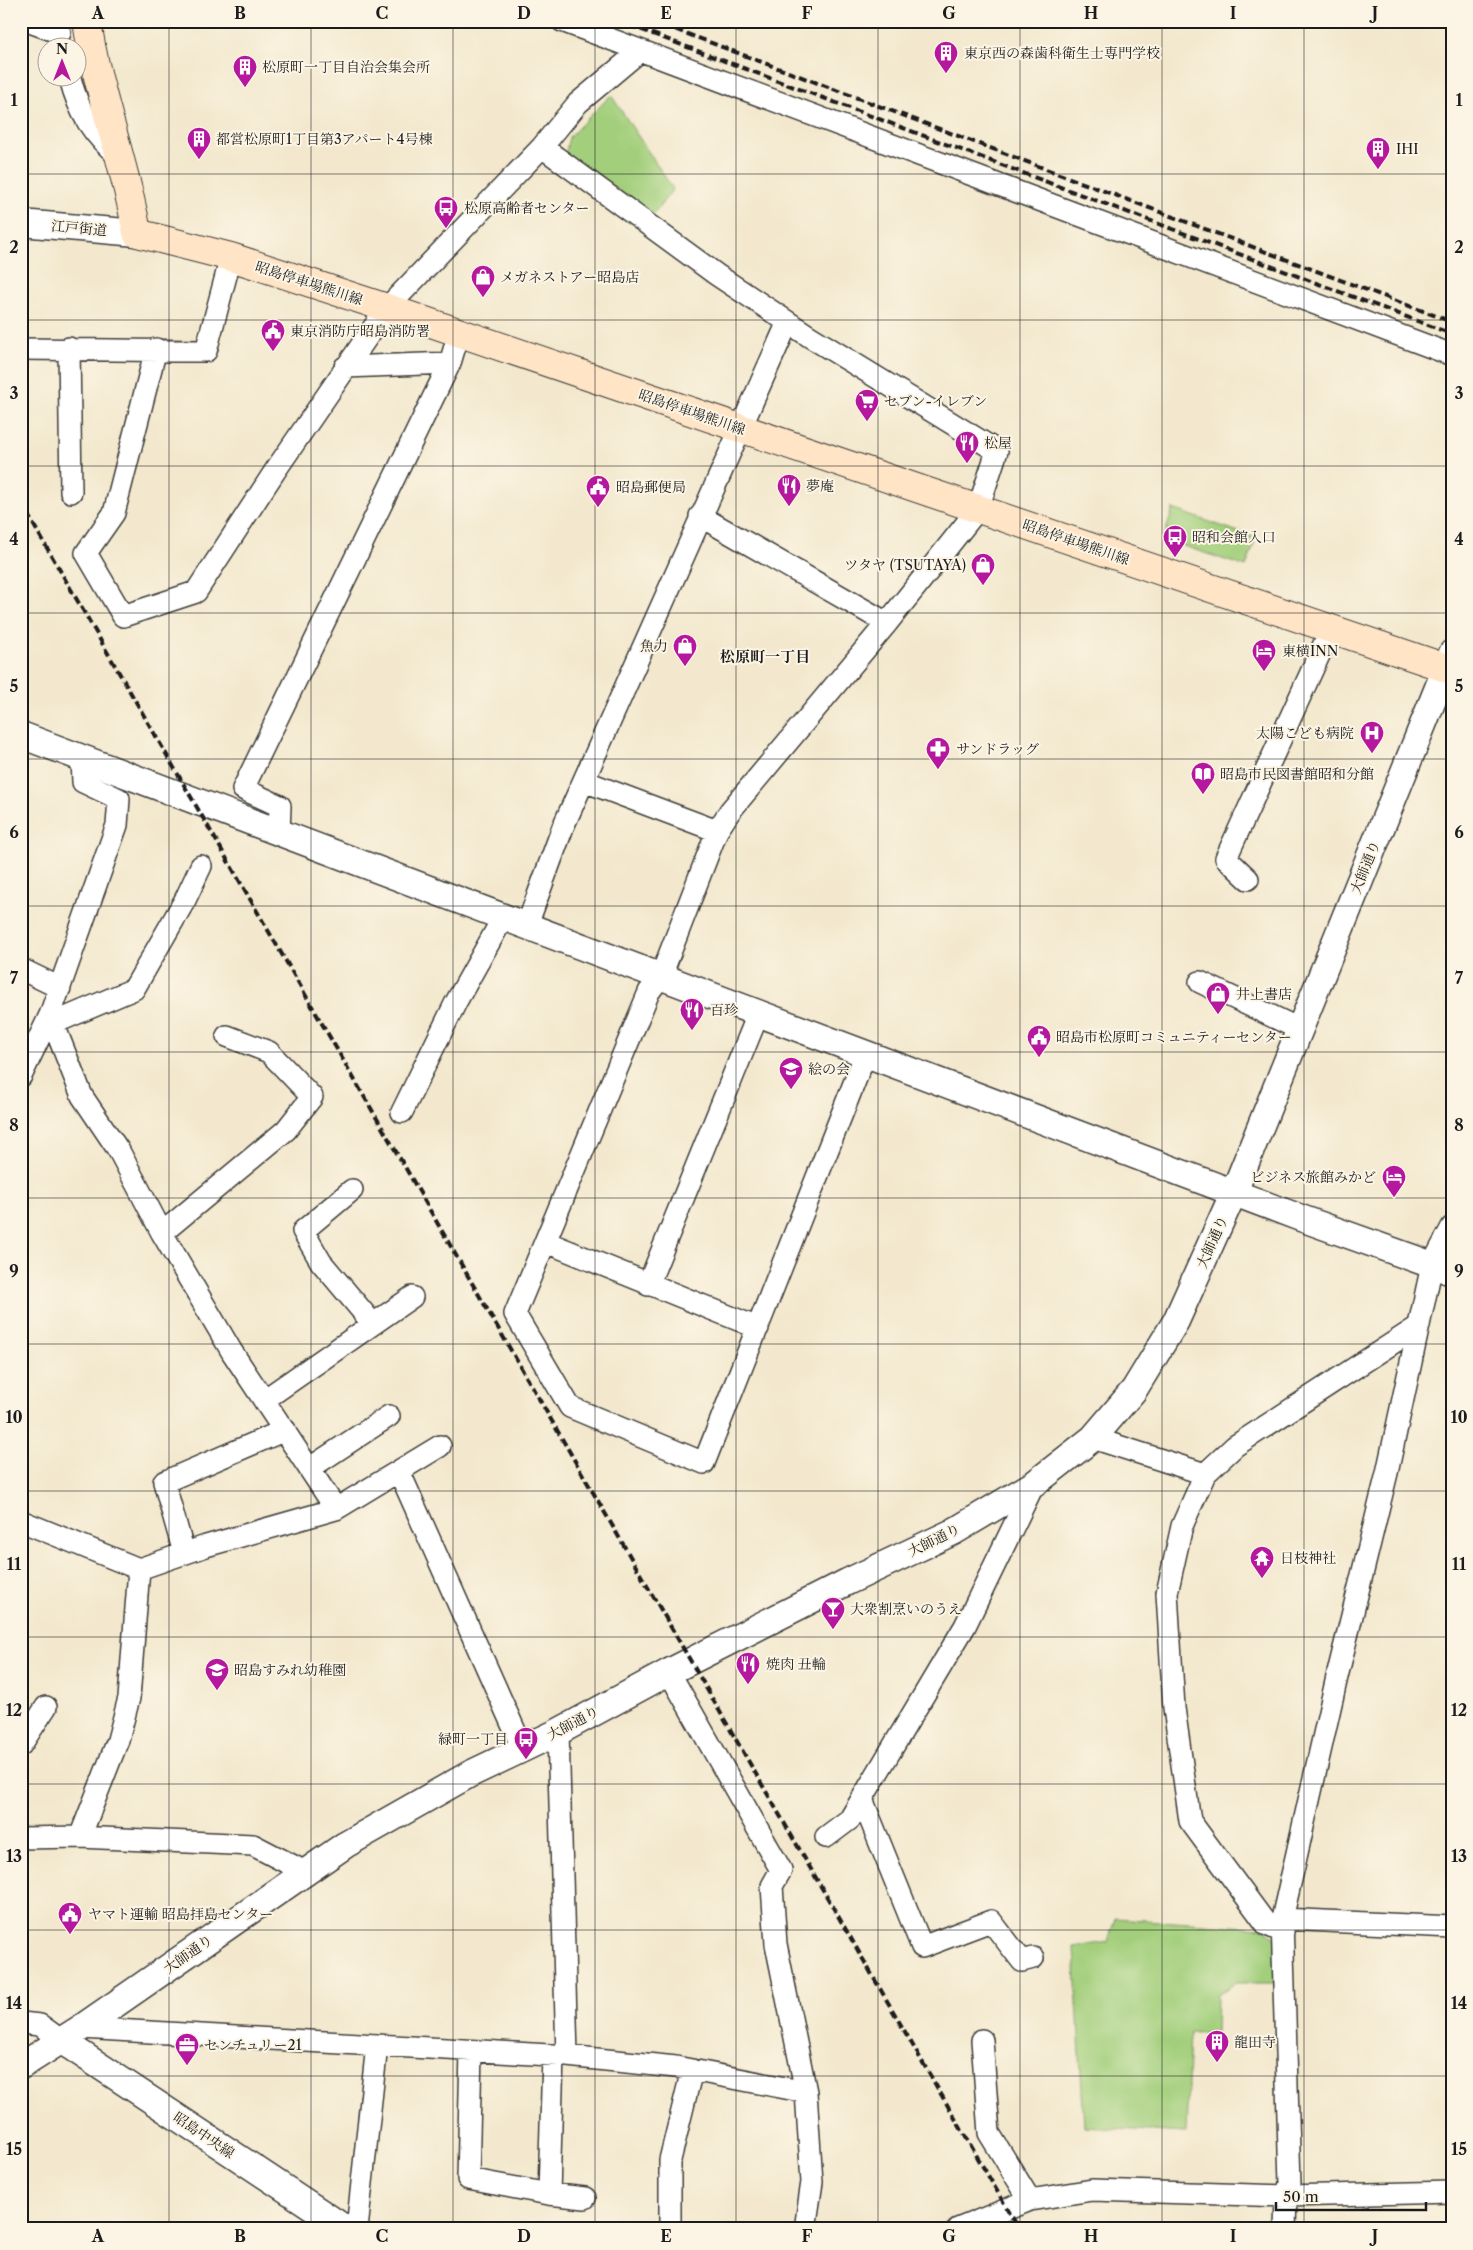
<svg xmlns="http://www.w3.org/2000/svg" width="1473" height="2250" viewBox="0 0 1473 2250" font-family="'Libre Caslon Text','Noto Serif JP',serif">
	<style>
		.green { fill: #a3cf7c; stroke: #60764c }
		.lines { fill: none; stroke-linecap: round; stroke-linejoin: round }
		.minor-casing { stroke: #3c3b37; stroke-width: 24 }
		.tertiary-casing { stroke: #3c3b37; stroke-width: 29 }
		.secondary-casing { stroke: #3c3b37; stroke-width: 30 }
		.minor { stroke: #fff; stroke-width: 21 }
		.tertiary { stroke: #fff; stroke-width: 26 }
		.secondary { stroke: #ffe4c6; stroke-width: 28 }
		.rail { stroke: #1c1c1c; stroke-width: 4; stroke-dasharray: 8 4; stroke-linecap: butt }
		.grid { fill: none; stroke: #1c1c1c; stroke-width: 1; stroke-opacity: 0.55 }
		.labels { text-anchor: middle; stroke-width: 4; stroke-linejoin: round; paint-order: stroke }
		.poi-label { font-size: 14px; fill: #1c1c1c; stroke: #fcf5e5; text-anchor: start }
		.street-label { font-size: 14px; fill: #1c1c1c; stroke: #fcf5e5 }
		.neighbourhood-label { font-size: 15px; font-weight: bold; fill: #1c1c1c; stroke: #fcf5e5 }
		.neatline { fill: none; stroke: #1c1c1c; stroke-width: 2 }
		.grid-label { font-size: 16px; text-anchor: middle; font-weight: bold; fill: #1c1c1c }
	</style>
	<rect width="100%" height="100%" fill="#fcf5e5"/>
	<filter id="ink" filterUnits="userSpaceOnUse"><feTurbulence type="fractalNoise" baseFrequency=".02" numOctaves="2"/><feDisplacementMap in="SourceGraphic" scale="10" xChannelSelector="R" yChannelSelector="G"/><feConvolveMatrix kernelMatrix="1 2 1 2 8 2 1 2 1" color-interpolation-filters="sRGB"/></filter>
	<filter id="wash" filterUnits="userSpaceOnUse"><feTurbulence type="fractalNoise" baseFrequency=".0096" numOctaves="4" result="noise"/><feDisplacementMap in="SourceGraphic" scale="20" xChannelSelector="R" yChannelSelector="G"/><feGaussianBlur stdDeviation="1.12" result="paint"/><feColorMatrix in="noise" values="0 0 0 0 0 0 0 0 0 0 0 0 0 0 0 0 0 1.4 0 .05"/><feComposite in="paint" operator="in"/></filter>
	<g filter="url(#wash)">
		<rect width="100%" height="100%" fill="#f3e8cd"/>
		<path class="green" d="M 611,95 L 673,189 L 654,214 L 565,156 L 569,137 Z
			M 1173,509 L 1256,538 L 1246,567 L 1163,539 Z
			M 1115,1918 L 1264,1928 L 1279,1941 L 1277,1983 L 1236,1983 L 1217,1994 L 1216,2032 L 1190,2033 L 1186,2133 L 1084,2127 L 1074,1947 L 1108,1942 Z"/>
	</g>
	<g filter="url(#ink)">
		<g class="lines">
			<defs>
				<path id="minor" d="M 27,21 L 60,33
					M 562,21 L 1452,355
					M 70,78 C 79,113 93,136 121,158
					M 542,147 L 717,275 L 809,336 L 997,451 L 978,509 L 887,623 L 730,811 L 717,831 L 661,976 L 649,992 L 515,1314 L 570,1407 L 704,1463 L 866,1053
					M 69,348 L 71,492
					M 21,349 L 206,351 L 231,257
					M 156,349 L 114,513 L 86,553 L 123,616 L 196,592 L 275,471 L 387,308 L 542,147 L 578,103 L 640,51
					M 345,367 L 450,363
					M 700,516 L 887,623
					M 584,781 L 717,831
					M 279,833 L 280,806 L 243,789 L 450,363 L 459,333
					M 1248,879 L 1226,858 L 1331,629
					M 527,925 L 563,827 L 788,322
					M 21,969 L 60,988
					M 1200,982 L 1299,1029
					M 50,1015 L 82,1096 L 119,1151 L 162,1233 L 232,1352 L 336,1509
					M 54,1023 L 134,989 L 185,900 L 201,866
					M 21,1076 L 50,1015 L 117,825 L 119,799 L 83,782 L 82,758
					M 402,1112 L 456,1002 L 504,916
					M 352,1190 L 303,1231 L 321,1262 L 373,1324
					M 162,1233 L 286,1130 L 312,1097 L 269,1052 L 227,1036
					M 546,1242 L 758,1328
					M 648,1285 L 759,1012
					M 264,1400 L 412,1297
					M 1093,1438 L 1205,1474
					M 310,1468 L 389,1416
					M 399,1471 L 523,1749
					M 21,1521 L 139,1569 L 206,1546 L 336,1509 L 440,1446
					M 184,1553 L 164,1482 L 285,1430
					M 669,1672 L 781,1870 L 772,1886 L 776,1944 L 806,2092 L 812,2182 L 805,2229
					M 558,1732 L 567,2056
					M 21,1745 L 46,1707
					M 862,1799 L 922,1947 L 991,1921 L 1022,1961 L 1033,1958
					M 80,1837 L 118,1740 L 129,1698 L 139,1569
					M 826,1837 L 850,1819 L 965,1626 L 1034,1484
					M 21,1838 L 80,1837 L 253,1845 L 305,1872
					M 1282,1919 L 1452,1927
					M 1283,1932 L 1267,1925 L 1190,1821 L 1174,1708 L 1167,1593 L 1182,1526 L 1205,1474 L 1235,1446 L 1419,1326
					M 21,2023 L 40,2025 L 62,2041
					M 81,2028 L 567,2056 L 676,2067 L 806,2092
					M 982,2040 L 989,2133 L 1030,2200
					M 471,2051 L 468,2179 L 549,2194 L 585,2198
					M 549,2194 L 553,2055
					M 357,2229 L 377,2045
					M 670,2229 L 670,2160 L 692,2070
					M 958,2229 L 1030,2200 L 1092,2190 L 1286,2196 L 1452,2192
					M 1285,2229 L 1286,2196 L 1290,2184 L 1282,1919 L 1337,1677 L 1387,1473 L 1432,1265 L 1452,1227"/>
				<path id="tertiary" d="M 21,223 L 137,233
					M 21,735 L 1298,1217 L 1452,1272
					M 62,2041 L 346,2229
					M 21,2066 L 81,2028 L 345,1845 L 470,1774 L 558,1732 L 669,1672 L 847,1582 L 953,1532 L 1034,1484 L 1093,1438 L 1134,1390 L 1176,1321 L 1234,1192 L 1452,653"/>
				<path id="secondary" d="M 87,21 C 97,93 125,161 137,233 L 231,257 L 387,308 L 1452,670"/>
			</defs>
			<use href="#minor" class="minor-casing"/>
			<use href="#tertiary" class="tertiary-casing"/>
			<use href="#secondary" class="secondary-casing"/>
			<use href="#minor" class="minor"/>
			<use href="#tertiary" class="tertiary"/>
			<use href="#secondary" class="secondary"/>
			<path class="rail" d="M 618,21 L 1452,334
				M 653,21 L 1452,322
				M 21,503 L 1019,2229"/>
		</g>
	</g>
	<path class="grid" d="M 169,21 L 169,2229M 311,21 L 311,2229M 453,21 L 453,2229M 595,21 L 595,2229M 736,21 L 736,2229M 878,21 L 878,2229M 1020,21 L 1020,2229M 1162,21 L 1162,2229M 1304,21 L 1304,2229M 21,174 L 1452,174M 21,320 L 1452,320M 21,466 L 1452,466M 21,613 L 1452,613M 21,759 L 1452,759M 21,906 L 1452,906M 21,1052 L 1452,1052M 21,1198 L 1452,1198M 21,1344 L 1452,1344M 21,1491 L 1452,1491M 21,1637 L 1452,1637M 21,1784 L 1452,1784M 21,1930 L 1452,1930M 21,2076 L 1452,2076"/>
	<defs>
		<symbol id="building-pin" viewBox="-11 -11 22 30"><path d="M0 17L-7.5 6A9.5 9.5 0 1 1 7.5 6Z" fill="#b5179e" stroke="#fcf5e5"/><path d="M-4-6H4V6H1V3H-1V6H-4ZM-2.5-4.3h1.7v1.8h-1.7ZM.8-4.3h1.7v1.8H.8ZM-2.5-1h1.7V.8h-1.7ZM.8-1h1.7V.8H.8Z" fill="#fff"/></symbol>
		<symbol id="bus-pin" viewBox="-11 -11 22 30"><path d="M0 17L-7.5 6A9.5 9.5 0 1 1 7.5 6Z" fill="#b5179e" stroke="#fcf5e5"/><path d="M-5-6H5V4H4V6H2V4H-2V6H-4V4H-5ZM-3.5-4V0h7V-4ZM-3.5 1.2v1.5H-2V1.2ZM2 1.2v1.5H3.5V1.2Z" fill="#fff"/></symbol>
		<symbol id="shop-pin" viewBox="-11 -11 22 30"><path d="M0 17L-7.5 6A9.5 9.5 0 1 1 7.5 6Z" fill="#b5179e" stroke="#fcf5e5"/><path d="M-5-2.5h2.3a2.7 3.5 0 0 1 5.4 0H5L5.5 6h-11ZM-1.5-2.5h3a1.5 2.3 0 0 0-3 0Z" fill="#fff"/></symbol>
		<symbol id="civic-pin" viewBox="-11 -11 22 30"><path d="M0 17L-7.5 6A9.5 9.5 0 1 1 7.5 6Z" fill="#b5179e" stroke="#fcf5e5"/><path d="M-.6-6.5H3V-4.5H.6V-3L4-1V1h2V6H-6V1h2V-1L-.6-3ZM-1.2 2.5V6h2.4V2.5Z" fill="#fff"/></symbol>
		<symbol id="supermarket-pin" viewBox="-11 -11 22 30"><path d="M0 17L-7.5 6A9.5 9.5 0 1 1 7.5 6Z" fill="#b5179e" stroke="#fcf5e5"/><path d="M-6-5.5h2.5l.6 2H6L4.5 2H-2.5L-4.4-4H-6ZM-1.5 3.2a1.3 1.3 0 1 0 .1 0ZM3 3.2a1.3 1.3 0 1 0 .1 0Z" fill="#fff"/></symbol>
		<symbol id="restaurant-pin" viewBox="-11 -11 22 30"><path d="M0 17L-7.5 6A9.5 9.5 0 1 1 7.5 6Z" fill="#b5179e" stroke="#fcf5e5"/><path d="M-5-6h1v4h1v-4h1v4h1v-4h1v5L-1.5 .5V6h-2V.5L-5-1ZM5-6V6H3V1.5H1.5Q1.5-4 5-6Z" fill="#fff"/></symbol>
		<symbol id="hotel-pin" viewBox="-11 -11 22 30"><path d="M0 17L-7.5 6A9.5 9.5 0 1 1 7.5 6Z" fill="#b5179e" stroke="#fcf5e5"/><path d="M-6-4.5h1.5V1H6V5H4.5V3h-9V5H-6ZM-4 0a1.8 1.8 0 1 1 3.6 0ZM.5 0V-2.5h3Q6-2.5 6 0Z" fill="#fff"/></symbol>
		<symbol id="hospital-pin" viewBox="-11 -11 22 30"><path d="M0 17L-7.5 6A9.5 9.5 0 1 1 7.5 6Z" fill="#b5179e" stroke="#fcf5e5"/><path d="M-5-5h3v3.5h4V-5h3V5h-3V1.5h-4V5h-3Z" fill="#fff"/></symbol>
		<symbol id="pharmacy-pin" viewBox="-11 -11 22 30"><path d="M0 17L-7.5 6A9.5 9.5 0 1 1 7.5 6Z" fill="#b5179e" stroke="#fcf5e5"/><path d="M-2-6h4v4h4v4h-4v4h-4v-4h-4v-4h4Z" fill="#fff"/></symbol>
		<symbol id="library-pin" viewBox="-11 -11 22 30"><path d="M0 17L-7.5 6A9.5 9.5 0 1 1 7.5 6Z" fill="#b5179e" stroke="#fcf5e5"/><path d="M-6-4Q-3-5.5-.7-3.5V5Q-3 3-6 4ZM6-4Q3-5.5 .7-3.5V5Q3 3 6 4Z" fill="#fff"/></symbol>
		<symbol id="school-pin" viewBox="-11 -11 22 30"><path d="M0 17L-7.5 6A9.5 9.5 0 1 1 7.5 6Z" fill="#b5179e" stroke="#fcf5e5"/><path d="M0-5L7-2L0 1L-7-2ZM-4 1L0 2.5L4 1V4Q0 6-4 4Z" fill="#fff"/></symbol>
		<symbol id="temple-pin" viewBox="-11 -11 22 30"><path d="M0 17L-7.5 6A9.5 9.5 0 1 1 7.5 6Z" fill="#b5179e" stroke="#fcf5e5"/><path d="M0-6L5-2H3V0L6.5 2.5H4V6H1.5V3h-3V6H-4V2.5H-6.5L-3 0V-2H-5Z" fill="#fff"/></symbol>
		<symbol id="bar-pin" viewBox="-11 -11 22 30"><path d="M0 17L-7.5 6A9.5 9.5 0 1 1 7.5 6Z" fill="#b5179e" stroke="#fcf5e5"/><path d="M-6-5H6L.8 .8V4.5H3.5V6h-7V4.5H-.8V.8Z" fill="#fff"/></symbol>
		<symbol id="office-pin" viewBox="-11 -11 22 30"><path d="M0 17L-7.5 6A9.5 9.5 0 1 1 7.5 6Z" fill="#b5179e" stroke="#fcf5e5"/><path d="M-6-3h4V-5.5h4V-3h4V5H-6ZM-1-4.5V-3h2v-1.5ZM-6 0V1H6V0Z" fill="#fff"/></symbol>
	</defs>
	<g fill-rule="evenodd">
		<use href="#building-pin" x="932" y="39" width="28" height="38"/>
		<use href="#building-pin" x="231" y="53" width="28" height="38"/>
		<use href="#building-pin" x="185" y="125" width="28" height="38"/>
		<use href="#building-pin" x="1364" y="135" width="28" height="38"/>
		<use href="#bus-pin" x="432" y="194" width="28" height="38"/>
		<use href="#shop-pin" x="469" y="263" width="28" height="38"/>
		<use href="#civic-pin" x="259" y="317" width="28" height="38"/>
		<use href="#supermarket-pin" x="853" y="387" width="28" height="38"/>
		<use href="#restaurant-pin" x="953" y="429" width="28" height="38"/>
		<use href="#restaurant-pin" x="775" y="472" width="28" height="38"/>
		<use href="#civic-pin" x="584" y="473" width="28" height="38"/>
		<use href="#bus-pin" x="1161" y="523" width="28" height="38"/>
		<use href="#shop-pin" x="969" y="551" width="28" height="38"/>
		<use href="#shop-pin" x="671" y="632" width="28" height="38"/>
		<use href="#hotel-pin" x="1250" y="637" width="28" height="38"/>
		<use href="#hospital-pin" x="1358" y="719" width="28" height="38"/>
		<use href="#pharmacy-pin" x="924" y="735" width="28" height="38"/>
		<use href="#library-pin" x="1189" y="760" width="28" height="38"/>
		<use href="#shop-pin" x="1204" y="980" width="28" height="38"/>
		<use href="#restaurant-pin" x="678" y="996" width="28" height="38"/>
		<use href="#civic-pin" x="1025" y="1023" width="28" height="38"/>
		<use href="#school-pin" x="777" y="1055" width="28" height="38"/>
		<use href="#hotel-pin" x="1380" y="1163" width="28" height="38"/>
		<use href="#temple-pin" x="1248" y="1544" width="28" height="38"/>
		<use href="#bar-pin" x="819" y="1595" width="28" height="38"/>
		<use href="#restaurant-pin" x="734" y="1650" width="28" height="38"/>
		<use href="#school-pin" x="203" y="1656" width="28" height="38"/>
		<use href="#bus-pin" x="512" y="1725" width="28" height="38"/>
		<use href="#civic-pin" x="56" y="1900" width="28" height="38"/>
		<use href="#building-pin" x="1203" y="2028" width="28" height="38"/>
		<use href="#office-pin" x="173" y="2031" width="28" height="38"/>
	</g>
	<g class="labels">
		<g class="poi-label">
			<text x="964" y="58">東京西の森歯科衛生士専門学校</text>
			<text x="262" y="72">松原町一丁目自治会集会所</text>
			<text x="216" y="144">都営松原町1丁目第3アパート4号棟</text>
			<text x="1396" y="154">IHI</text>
			<text x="464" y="213">松原高齢者センター</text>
			<text x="500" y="282">メガネストアー昭島店</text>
			<text x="290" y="336">東京消防庁昭島消防署</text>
			<text x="884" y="406">セブン-イレブン</text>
			<text x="984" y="448">松屋</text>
			<text x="806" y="491">夢庵</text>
			<text x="616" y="492">昭島郵便局</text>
			<text x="1192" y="542">昭和会館入口</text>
			<text x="966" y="570" text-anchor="end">ツタヤ (TSUTAYA)</text>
			<text x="668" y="651" text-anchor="end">魚力</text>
			<text x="1282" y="656">東横INN</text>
			<text x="1354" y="738" text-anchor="end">太陽こども病院</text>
			<text x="956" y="754">サンドラッグ</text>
			<text x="1220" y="779">昭島市民図書館昭和分館</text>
			<text x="1236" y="999">井上書店</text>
			<text x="710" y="1015">百珍</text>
			<text x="1056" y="1042">昭島市松原町コミュニティーセンター</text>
			<text x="808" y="1074">絵の会</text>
			<text x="1376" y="1182" text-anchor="end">ビジネス旅館みかど</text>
			<text x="1280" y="1563">日枝神社</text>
			<text x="850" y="1614">大衆割烹いのうえ</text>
			<text x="766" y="1669">焼肉 丑輪</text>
			<text x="234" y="1675">昭島すみれ幼稚園</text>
			<text x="508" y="1744" text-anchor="end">緑町一丁目</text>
			<text x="88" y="1919">ヤマト運輸 昭島拝島センター</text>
			<text x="1234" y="2047">龍田寺</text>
			<text x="204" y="2050">センチュリー21</text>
		</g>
		<g class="street-label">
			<text transform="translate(79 228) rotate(5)" y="5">江戸街道</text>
			<text transform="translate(309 283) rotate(18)" y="5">昭島停車場熊川線</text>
			<text transform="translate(692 412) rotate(19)" y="5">昭島停車場熊川線</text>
			<text transform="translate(1076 542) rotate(19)" y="5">昭島停車場熊川線</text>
			<text transform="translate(1365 867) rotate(-68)" y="5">大師通り</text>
			<text transform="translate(1212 1242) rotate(-66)" y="5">大師通り</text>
			<text transform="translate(934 1540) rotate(-26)" y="5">大師通り</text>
			<text transform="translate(573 1723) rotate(-28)" y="5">大師通り</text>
			<text transform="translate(188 1954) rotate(-35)" y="5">大師通り</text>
			<text transform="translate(204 2135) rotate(34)" y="5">昭島中央線</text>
		</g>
		<g class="neighbourhood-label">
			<text x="765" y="662">松原町一丁目</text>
		</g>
	</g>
	<rect width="1473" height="2250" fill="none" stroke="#fcf5e5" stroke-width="55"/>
	<g transform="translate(62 62)"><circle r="24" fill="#fcf5e5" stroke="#a29e95"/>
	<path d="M0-4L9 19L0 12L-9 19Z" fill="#b5179e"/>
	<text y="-8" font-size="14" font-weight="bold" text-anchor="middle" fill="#1c1c1c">N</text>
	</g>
	<path d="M1276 2202v8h150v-8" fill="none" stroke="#1c1c1c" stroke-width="2.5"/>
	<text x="1283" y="2202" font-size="15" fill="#1c1c1c" stroke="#fcf5e5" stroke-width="4" paint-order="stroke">50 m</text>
	<rect x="28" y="28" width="1418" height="2194" class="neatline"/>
	<g class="grid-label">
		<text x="98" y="19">A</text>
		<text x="240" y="19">B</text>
		<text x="382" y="19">C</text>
		<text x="524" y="19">D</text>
		<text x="666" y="19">E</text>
		<text x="807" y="19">F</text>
		<text x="949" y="19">G</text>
		<text x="1091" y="19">H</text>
		<text x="1233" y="19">I</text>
		<text x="1375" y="19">J</text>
		<text x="14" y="106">1</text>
		<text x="1459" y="106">1</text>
		<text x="14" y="253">2</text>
		<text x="1459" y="253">2</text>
		<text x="14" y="399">3</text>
		<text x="1459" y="399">3</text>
		<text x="14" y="545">4</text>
		<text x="1459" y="545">4</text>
		<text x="14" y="692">5</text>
		<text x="1459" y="692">5</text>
		<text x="14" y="838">6</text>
		<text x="1459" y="838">6</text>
		<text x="14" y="984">7</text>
		<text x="1459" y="984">7</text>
		<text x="14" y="1131">8</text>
		<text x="1459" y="1131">8</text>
		<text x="14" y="1277">9</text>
		<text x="1459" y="1277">9</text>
		<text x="14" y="1423">10</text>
		<text x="1459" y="1423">10</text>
		<text x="14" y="1570">11</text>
		<text x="1459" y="1570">11</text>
		<text x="14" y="1716">12</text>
		<text x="1459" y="1716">12</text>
		<text x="14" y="1862">13</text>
		<text x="1459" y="1862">13</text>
		<text x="14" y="2009">14</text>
		<text x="1459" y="2009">14</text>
		<text x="14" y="2155">15</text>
		<text x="1459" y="2155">15</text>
		<text x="98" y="2242">A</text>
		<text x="240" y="2242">B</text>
		<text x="382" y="2242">C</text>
		<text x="524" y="2242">D</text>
		<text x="666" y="2242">E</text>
		<text x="807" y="2242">F</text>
		<text x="949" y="2242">G</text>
		<text x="1091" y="2242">H</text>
		<text x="1233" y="2242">I</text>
		<text x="1375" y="2242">J</text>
	</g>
</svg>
